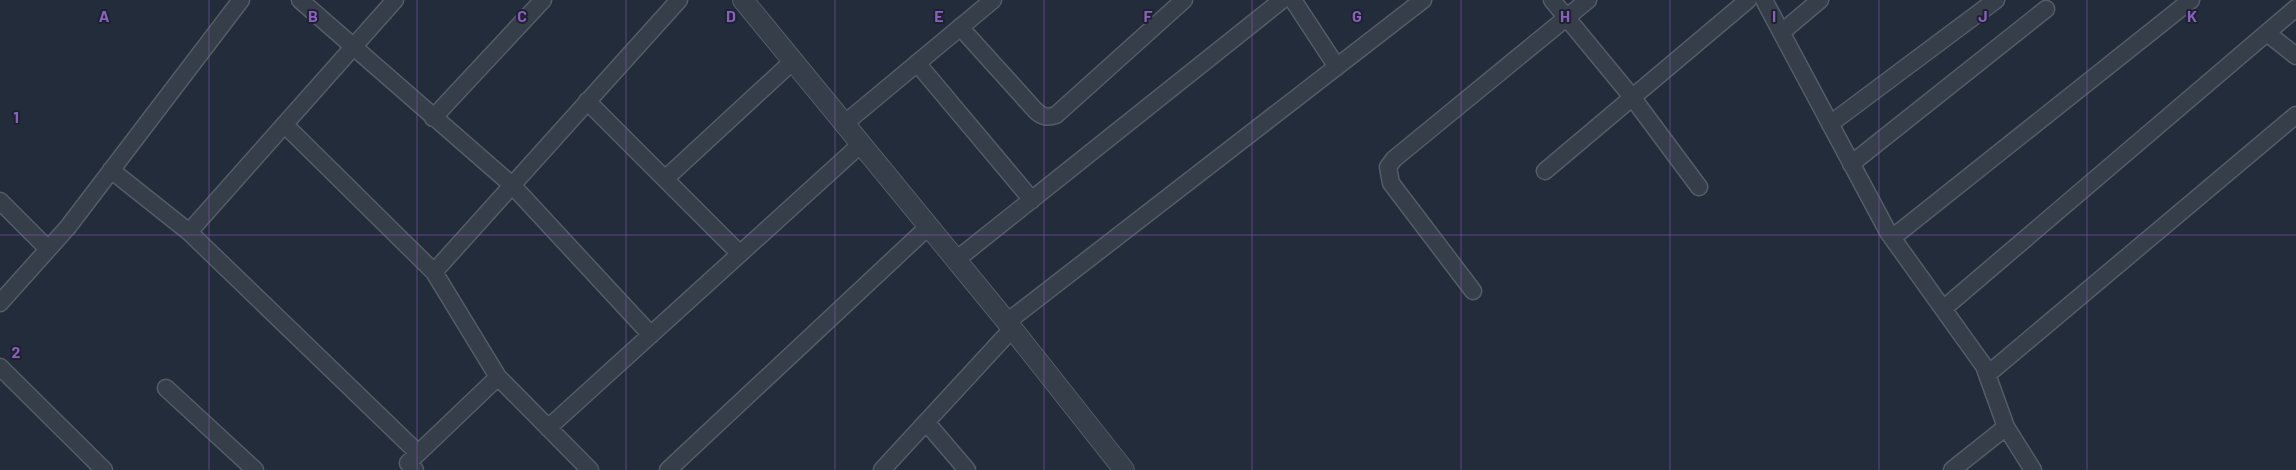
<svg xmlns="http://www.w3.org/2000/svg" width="2296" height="470" viewBox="0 0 2296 470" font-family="Barlow,sans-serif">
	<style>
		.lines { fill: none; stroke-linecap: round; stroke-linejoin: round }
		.minor-casing { stroke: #545c68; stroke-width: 19 }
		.tertiary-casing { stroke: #545c68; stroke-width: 22 }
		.minor { stroke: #363e4a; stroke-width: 16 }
		.tertiary { stroke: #363e4a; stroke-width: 20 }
		.grid { fill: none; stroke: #8e5dc1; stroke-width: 1; stroke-opacity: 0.55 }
		.grid-label { font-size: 16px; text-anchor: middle; font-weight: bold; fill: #8e5dc1; stroke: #1b232f; stroke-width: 4; stroke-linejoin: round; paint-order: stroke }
	</style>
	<rect width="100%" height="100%" fill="#222c3a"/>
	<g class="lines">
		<defs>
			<path id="minor" d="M 300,0 L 512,185 L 651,335
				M 1293,0 L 1337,67
				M 1552,0 L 1632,97 L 1699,187
				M 1764,0 L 1888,232 L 1984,366 L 2006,427 L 2033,470
				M 960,27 L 1035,110 C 1042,117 1047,118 1056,115 L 1184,0
				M 1782,32 L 1820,0
				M 2267,33 L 2296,56
				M 917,63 L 1032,200
				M 587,101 L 740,254
				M 433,118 L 543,0
				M 844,124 L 993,0
				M 1830,124 L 1996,0
				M 285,125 L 434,272
				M 1851,164 L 2046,9
				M 111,170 L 189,232 L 418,453
				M 1545,171 L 1748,0
				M 665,179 L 793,61
				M 0,201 L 48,249
				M 189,232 L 395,0
				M 1892,238 L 2191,0
				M 956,260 L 1282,0
				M 1473,291 L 1391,183 L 1388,167 L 1394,159 L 1588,0
				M 0,303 L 68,227 L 241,0
				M 1943,309 L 2296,8
				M 1007,322 L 1423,0
				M 0,367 L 104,470
				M 1988,374 L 2296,115
				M 498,377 L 590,470
				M 166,388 L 255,470
				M 926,422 L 967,470
				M 548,428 L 861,144
				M 415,470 L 408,463 L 498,377 L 434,272 L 679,0
				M 668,470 L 928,227
				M 882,470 L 1012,329
				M 1952,470 L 2006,427"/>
			<path id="tertiary" d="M 743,0 L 1007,322 L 1124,470"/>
		</defs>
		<use href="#minor" class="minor-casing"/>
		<use href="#tertiary" class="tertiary-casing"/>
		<use href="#minor" class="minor"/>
		<use href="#tertiary" class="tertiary"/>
	</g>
	<path class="grid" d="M 209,0 L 209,470M 417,0 L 417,470M 626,0 L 626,470M 835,0 L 835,470M 1044,0 L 1044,470M 1252,0 L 1252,470M 1461,0 L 1461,470M 1670,0 L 1670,470M 1879,0 L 1879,470M 2087,0 L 2087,470M 0,235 L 2296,235"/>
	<g class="grid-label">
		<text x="104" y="22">A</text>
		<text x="313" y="22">B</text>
		<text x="522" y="22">C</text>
		<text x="731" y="22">D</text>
		<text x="939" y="22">E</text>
		<text x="1148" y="22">F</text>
		<text x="1357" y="22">G</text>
		<text x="1565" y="22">H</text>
		<text x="1774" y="22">I</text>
		<text x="1983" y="22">J</text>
		<text x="2192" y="22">K</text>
		<text x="16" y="123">1</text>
		<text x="16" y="358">2</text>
	</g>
</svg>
